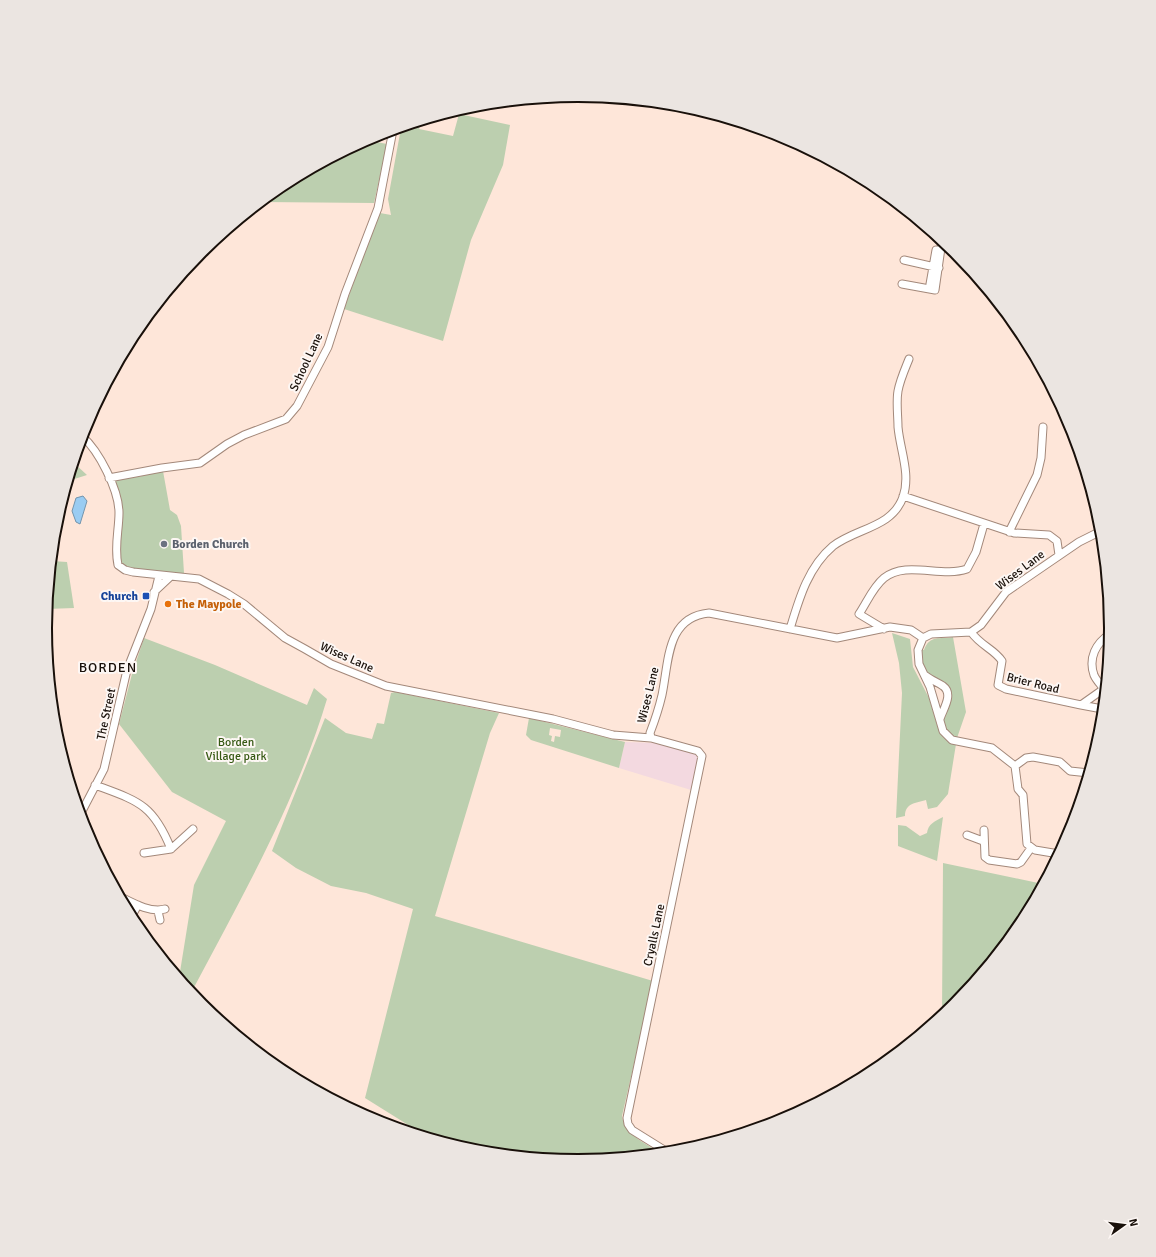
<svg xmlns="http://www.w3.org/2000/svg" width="1156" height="1257" viewBox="0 0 1156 1257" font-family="Signika,sans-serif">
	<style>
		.commercial { fill: #f3d9e0 }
		.green { fill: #bccfaf; fill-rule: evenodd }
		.water { fill: #9accf2; stroke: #7394ac }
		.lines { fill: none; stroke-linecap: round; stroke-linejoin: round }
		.minor-casing { stroke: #a3887a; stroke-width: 9 }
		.minor { stroke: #fff; stroke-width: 7 }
		.worship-dot { fill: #6b7280; stroke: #fdf7f4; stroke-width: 1.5 }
		.transit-dot { fill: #1a4fb4; stroke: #fdf7f4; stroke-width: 1.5 }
		.food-dot { fill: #e8710a; stroke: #fdf7f4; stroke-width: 1.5 }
		.labels { text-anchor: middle; stroke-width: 4; stroke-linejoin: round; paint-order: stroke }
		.street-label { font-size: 12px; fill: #19100a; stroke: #fdf7f4 }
		.worship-label { font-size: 12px; font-weight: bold; fill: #5b616d; stroke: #fdf7f4; text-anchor: start }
		.transit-label { font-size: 12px; font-weight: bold; fill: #164399; stroke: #fdf7f4; text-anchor: end }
		.food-label { font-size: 12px; font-weight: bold; fill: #c56008; stroke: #fdf7f4; text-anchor: start }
		.park-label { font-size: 12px; fill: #365914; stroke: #fdf7f4 }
		.quarter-label { font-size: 14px; letter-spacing: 1px; fill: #19100a; stroke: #fdf7f4 }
		.rim { fill: none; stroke: #19100a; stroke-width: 2 }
	</style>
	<rect width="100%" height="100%" fill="#fee6d9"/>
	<path class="commercial" d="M 625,742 L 656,743 L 694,751 L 698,757 L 691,790 L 619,768 Z"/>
	<path class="green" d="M 459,114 L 510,125 L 503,165 L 471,240 L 443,341 L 344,309 L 377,218 L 380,213 L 391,215 L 388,199 L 401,128 L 421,122 L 419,129 L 453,136 Z
		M 366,140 L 387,144 L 374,203 L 262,202 L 282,185 Z
		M 74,463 L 87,475 L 68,481 Z
		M 163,471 L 170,510 L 177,515 L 181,526 L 184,573 C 164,575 139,575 122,564 C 115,544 123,522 121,501 C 120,494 117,488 115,482 L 119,478 L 138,477 Z
		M 52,561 L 67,562 L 74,608 L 47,609 Z
		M 892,633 L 910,639 L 913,667 L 929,698 L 937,725 L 946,738 L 956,744 L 948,794 L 937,807 L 928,809 L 926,800 C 916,803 905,803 905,816 L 896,818 L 902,693 L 899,663 Z
		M 953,637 L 966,712 L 957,738 L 950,735 L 941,724 L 949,695 C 935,683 918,671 922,650 L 924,650 C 930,634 940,640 953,637 Z
		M 144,638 L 215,665 L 307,705 L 314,688 L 327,699 C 296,803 241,898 191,993 L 179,978 L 194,885 L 226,821 L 172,792 L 119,724 L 132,674 Z
		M 395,692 L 499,713 L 490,733 L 435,916 L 653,981 L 622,1116 C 624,1134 647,1145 662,1153 L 578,1161 L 474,1151 L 429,1138 L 365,1098 L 413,909 L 366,893 L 331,886 L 296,868 L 272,851 L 325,718 L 346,733 L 372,739 L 377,723 L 384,724 L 391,693 Z
		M 529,718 L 625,742 L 619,768 L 531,740 L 526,735 ZM 550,728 L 561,730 L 560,737 L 555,736 L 554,742 L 551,741 L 552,736 L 549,735 Z
		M 943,817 L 937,861 L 898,846 L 898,825 L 906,826 L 920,836 L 927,833 C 928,824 935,821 943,817 Z
		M 943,863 L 1043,884 L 1021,925 L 955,1006 L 942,1016 Z"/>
	<path class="water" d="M 83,496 L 87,501 L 80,524 L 76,522 L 72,511 L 76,498 Z"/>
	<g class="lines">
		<defs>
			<path id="minor" d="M 904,260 L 939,268
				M 902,284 L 935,290 L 942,241
				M 930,284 L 936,250
				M 82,436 C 99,451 119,490 119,513 C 119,530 114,547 118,565 L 125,570 L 133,572 L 199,579 L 228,594 L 244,604 L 285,638 L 305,649 L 331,664 L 386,686 L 553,719 L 613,735 L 651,738 L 650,733 C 655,720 659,708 662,695 C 669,662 666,617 709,613 L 837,638 L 890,627 L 911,630 L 923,638
				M 109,478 L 162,468 L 200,463 L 227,444 L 244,435 L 286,419 L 297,406 L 328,347 L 345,294 L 378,208 L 393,130
				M 903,496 L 1014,533 L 1049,535 L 1057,541 L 1059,555
				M 1009,532 L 1037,475 L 1041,458 L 1043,427
				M 154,592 L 170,577
				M 790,629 C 799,599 808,567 833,546 C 856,528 892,528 903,497 C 911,474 900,450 898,427 C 898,416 896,402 898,391 C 900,380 905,369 909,359
				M 884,629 L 859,614 C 867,602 873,587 884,578 C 906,560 941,578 967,569 L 976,552 L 984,524
				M 971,632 C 981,646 994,649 1002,661 L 998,685 L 1006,689 L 1081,705 L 1105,688
				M 923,638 L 918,650 L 919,664 L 930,687 L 943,731 L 952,740 L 992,748 L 1015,766 L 1026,758 L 1033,757 L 1060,762 L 1070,771 L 1089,773
				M 923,638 L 931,634 L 971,632 L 981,625 L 1006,592 L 1079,542 L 1101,531
				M 926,676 C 931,680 937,682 943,686 C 954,694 943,709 940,719
				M 1104,689 C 1101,685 1096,680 1094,675 C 1088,658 1096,643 1110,634
				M 1081,705 L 1097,708
				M 651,738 L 698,751 L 702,756 L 627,1118 L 628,1124 L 632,1130 L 669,1153
				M 1015,766 L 1018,789 L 1023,795 L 1027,844 L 1035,850 L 1059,854
				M 95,785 C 138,801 153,804 171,849
				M 80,815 L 104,769 L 127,670 L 151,609 L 159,576
				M 984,830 L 985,857 L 989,860 L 1017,864 L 1021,862 L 1031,848
				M 967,835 L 983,841
				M 144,853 L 171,849 L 193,829
				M 119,896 C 133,903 150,913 165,909
				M 158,911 L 160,920
				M 131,917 L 138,905"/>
		</defs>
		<use href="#minor" class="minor-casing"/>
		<use href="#minor" class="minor"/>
	</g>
	<circle class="worship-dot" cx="164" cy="544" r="4"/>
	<rect class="transit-dot" x="142" y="592" width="8" height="8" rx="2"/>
	<circle class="food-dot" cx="168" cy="604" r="4"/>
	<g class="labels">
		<g class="street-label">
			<text transform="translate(306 362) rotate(-65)" y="4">School Lane</text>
			<text transform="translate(1020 570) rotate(-37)" y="4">Wises Lane</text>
			<text transform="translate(347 657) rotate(24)" y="4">Wises Lane</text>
			<text transform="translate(1033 683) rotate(14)" y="4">Brier Road</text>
			<text transform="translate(648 695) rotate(-76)" y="4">Wises Lane</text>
			<text transform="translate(106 714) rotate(-78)" y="4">The Street</text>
			<text transform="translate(654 935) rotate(-78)" y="4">Cryalls Lane</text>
		</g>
		<g class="worship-label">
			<text x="172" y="548">Borden Church</text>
		</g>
		<g class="transit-label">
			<text x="138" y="600">Church</text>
		</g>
		<g class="food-label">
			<text x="176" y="608">The Maypole</text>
		</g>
		<g class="park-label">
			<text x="236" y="746">Borden<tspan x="236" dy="14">Village park</tspan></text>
		</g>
		<g class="quarter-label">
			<text x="108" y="672">BORDEN</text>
		</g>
	</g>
	<path d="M0 0H1156V1257H0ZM52 628a526 526 0 1 1 1052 0a526 526 0 1 1-1052 0Z" fill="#ebe5e1" fill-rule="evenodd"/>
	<path class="rim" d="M52 628a526 526 0 1 1 1052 0a526 526 0 1 1-1052 0Z"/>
	<g transform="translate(1124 1225) rotate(76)" stroke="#fdf7f4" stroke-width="3" paint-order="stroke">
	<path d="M0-3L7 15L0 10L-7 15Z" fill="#19100a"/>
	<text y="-6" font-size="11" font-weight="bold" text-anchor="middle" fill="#19100a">N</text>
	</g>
</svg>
